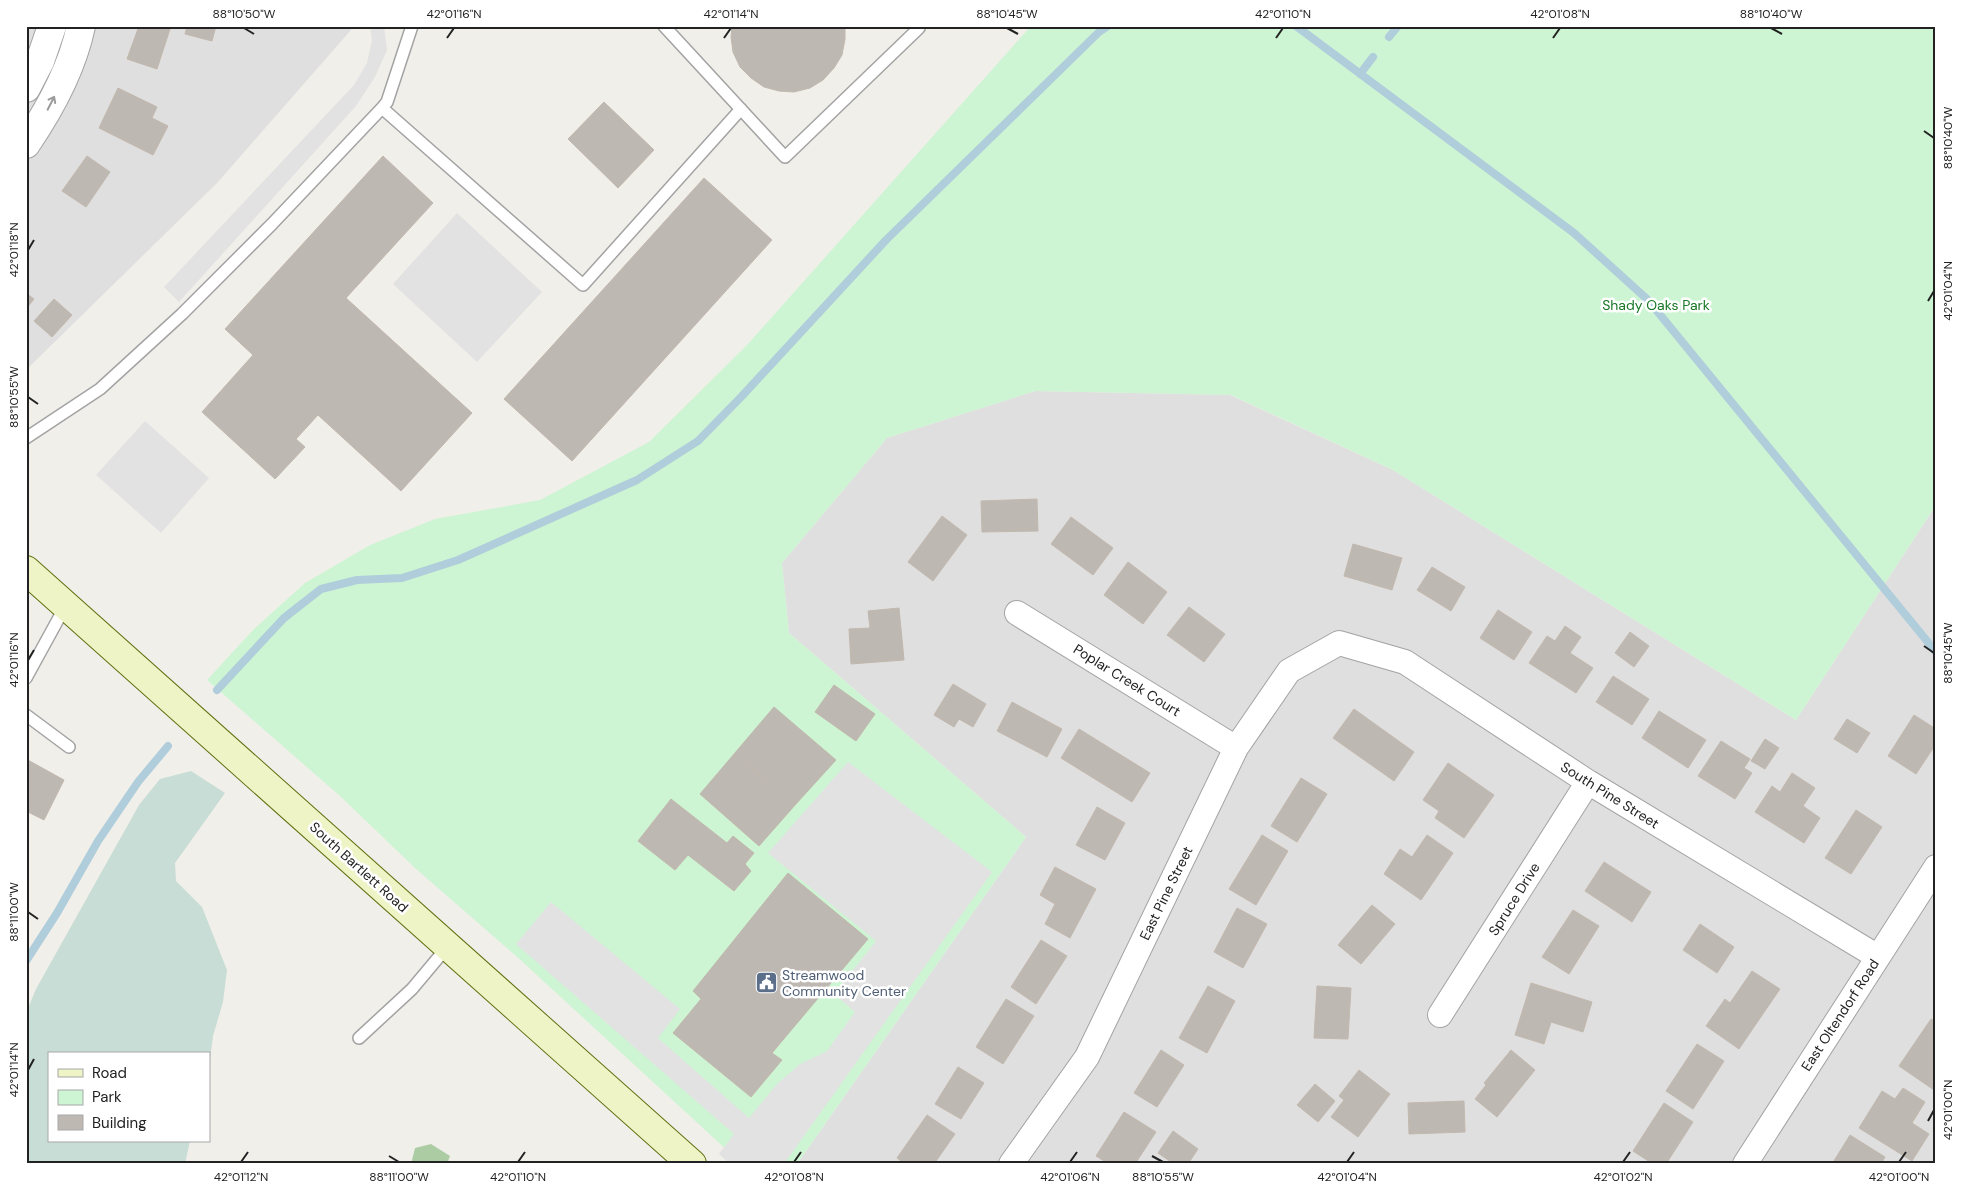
<svg xmlns="http://www.w3.org/2000/svg" width="1962" height="1190" viewBox="0 0 1962 1190" font-family="'DM Sans',sans-serif">
	<style>
		.residential { fill: #e0dfdf }
		.forest { fill: #accca3 }
		.wetland { fill: #c8ddd5 }
		.park { fill: #cdf5d3 }
		.parking { fill: #e2e2e2 }
		.lines { fill: none; stroke-linecap: round; stroke-linejoin: round }
		.stream { stroke: #afcdda; stroke-width: 8 }
		.building { fill: #beb8b3; stroke: #c2b8ad }
		.service-casing { stroke: #a3a3a3; stroke-width: 14 }
		.minor-casing { stroke: #a3a3a3; stroke-width: 26 }
		.tertiary-casing { stroke: #a3a3a3; stroke-width: 30 }
		.secondary-casing { stroke: #607111; stroke-width: 30 }
		.service { stroke: #fff; stroke-width: 11 }
		.minor { stroke: #fff; stroke-width: 24 }
		.tertiary { stroke: #fff; stroke-width: 28 }
		.secondary { stroke: #eef4c5; stroke-width: 28 }
		.oneway { stroke: #9c9c9c }
		.ticks { fill: none; stroke: #222; stroke-width: 2 }
		.labels { text-anchor: middle; stroke-width: 5; stroke-linejoin: round; paint-order: stroke }
		.park-label { font-size: 14px; fill: #187827; stroke: #fff }
		.street-label { font-size: 14px; fill: #222; stroke: #fff }
		.service-label { font-size: 14px; fill: #4e5e75; stroke: #fff; text-anchor: start }
		.neatline { fill: none; stroke: #222; stroke-width: 2 }
		.ticks-label { font-size: 12px; text-anchor: middle; fill: #222 }
	</style>
	<rect width="100%" height="100%" fill="#f1efea"/>
	<path class="residential" d="M 26,26 L 349,26 L 351,30 L 218,182 L 26,370 Z
		M 1035,391 L 1230,395 L 1393,470 L 1796,720 L 1936,505 L 1936,1164 L 797,1164 L 1026,837 L 789,633 L 782,563 L 887,438 Z"/>
	<path class="forest" d="M 431,1144 L 450,1156 L 447,1164 L 411,1164 L 415,1148 Z"/>
	<path class="wetland" d="M 191,771 L 225,793 L 175,863 L 176,881 L 202,907 L 227,970 L 223,1002 L 213,1036 L 209,1068 L 209,1054 L 49,1054 L 49,1141 L 190,1141 L 185,1164 L 26,1164 L 26,1013 L 36,989 L 139,805 L 160,779 Z"/>
	<path class="park" d="M 1031,26 L 1936,26 L 1936,505 L 1796,720 L 1393,470 L 1231,395 L 1035,391 L 887,438 L 782,563 L 789,633 L 1026,837 L 797,1164 L 742,1164 L 515,955 L 415,868 L 340,796 L 207,680 L 253,630 L 305,583 L 370,545 L 435,519 L 540,500 L 649,442 L 747,345 Z"/>
	<path class="parking" d="M 370,26 L 384,26 L 387,50 L 375,77 L 356,106 L 179,302 L 164,287 L 354,85 L 367,63 L 372,40 Z
		M 457,213 L 542,292 L 477,362 L 393,284 Z
		M 145,421 L 209,478 L 161,533 L 96,475 Z
		M 848,762 L 992,872 L 784,1164 L 730,1164 L 719,1154 L 734,1134 L 516,944 L 551,902 L 680,1009 L 658,1038 L 749,1118 L 777,1084 L 800,1064 L 827,1051 L 855,1012 L 834,994 L 876,941 L 768,853 Z"/>
	<g class="lines">
		<path class="stream" d="M 1296,26 L 1574,233 L 1648,300 L 1936,652
			M 1389,37 L 1398,26
			M 1360,74 L 1373,57
			M 217,690 L 284,618 L 321,589 L 357,580 L 402,578 L 458,560 L 637,480 L 698,441 L 742,396 L 886,240 L 1099,32 L 1108,26
			M 26,961 L 57,913 L 98,841 L 138,782 L 168,746"/>
	</g>
	<path class="building" d="M 139,26 L 163,26 L 170,29 L 157,69 L 127,59 Z
		M 187,26 L 216,26 L 212,41 L 185,34 Z
		M 732,26 L 845,26 L 845,39 L 842,55 L 834,68 L 823,80 L 810,88 L 794,92 L 779,91 L 764,87 L 751,78 L 740,67 L 733,52 L 731,37 Z
		M 118,88 L 157,107 L 152,118 L 168,126 L 153,155 L 99,128 Z
		M 604,102 L 654,150 L 618,188 L 568,139 Z
		M 87,156 L 110,172 L 86,207 L 62,191 Z
		M 383,156 L 433,203 L 346,298 L 472,413 L 401,491 L 318,415 L 296,439 L 305,447 L 275,479 L 202,412 L 253,355 L 225,329 Z
		M 704,178 L 772,240 L 572,461 L 504,399 Z
		M 26,293 L 34,299 L 26,309 Z
		M 54,299 L 72,315 L 52,337 L 34,321 Z
		M 1037,499 L 1038,531 L 982,532 L 981,501 Z
		M 942,516 L 967,535 L 933,581 L 908,562 Z
		M 1071,517 L 1113,548 L 1093,575 L 1051,544 Z
		M 1353,544 L 1402,558 L 1392,590 L 1344,576 Z
		M 1128,562 L 1167,592 L 1143,624 L 1104,595 Z
		M 1432,567 L 1465,587 L 1451,611 L 1417,590 Z
		M 1189,607 L 1225,634 L 1204,662 L 1167,635 Z
		M 899,608 L 904,660 L 851,664 L 849,629 L 870,628 L 868,611 Z
		M 1498,610 L 1532,632 L 1514,660 L 1480,638 Z
		M 1565,626 L 1581,637 L 1570,653 L 1593,668 L 1576,693 L 1529,663 L 1547,636 L 1555,641 Z
		M 1630,632 L 1649,646 L 1634,667 L 1615,653 Z
		M 1613,676 L 1649,699 L 1632,725 L 1596,702 Z
		M 953,684 L 986,704 L 973,727 L 959,719 L 954,727 L 934,715 Z
		M 834,685 L 875,714 L 856,741 L 815,712 Z
		M 1012,702 L 1062,729 L 1047,757 L 997,731 Z
		M 774,707 L 836,760 L 796,804 L 734,754 Z
		M 1354,709 L 1414,752 L 1394,781 L 1333,738 Z
		M 1659,711 L 1706,740 L 1688,768 L 1642,738 Z
		M 1914,715 L 1936,729 L 1936,744 L 1916,774 L 1888,756 Z
		M 1847,719 L 1870,733 L 1857,753 L 1834,739 Z
		M 1079,729 L 1150,773 L 1132,802 L 1061,758 Z
		M 1765,739 L 1779,748 L 1765,769 L 1751,761 Z
		M 1721,741 L 1750,759 L 1744,768 L 1752,773 L 1735,799 L 1698,776 Z
		M 734,754 L 796,804 L 759,846 L 700,794 Z
		M 26,759 L 64,780 L 44,820 L 26,811 Z
		M 1448,763 L 1494,795 L 1464,838 L 1435,818 L 1439,811 L 1423,800 Z
		M 1792,773 L 1815,788 L 1803,806 L 1820,818 L 1804,843 L 1755,812 L 1772,786 L 1780,792 Z
		M 1301,778 L 1327,794 L 1297,842 L 1271,826 Z
		M 671,799 L 727,843 L 733,836 L 754,853 L 745,864 L 751,871 L 734,891 L 688,855 L 675,870 L 638,841 Z
		M 1097,807 L 1125,823 L 1105,860 L 1076,845 Z
		M 1856,810 L 1882,827 L 1851,874 L 1825,858 Z
		M 1262,835 L 1288,851 L 1256,905 L 1229,889 Z
		M 1427,835 L 1453,853 L 1421,900 L 1384,874 L 1400,849 L 1412,857 Z
		M 1604,862 L 1651,892 L 1632,922 L 1585,891 Z
		M 1055,867 L 1096,889 L 1070,938 L 1045,924 L 1055,904 L 1040,895 Z
		M 788,873 L 868,939 L 772,1053 L 782,1060 L 751,1097 L 673,1033 L 701,999 L 693,991 Z
		M 1372,905 L 1395,924 L 1361,964 L 1338,945 Z
		M 1237,908 L 1267,924 L 1243,968 L 1214,952 Z
		M 1573,910 L 1599,926 L 1569,974 L 1542,957 Z
		M 1700,924 L 1734,947 L 1717,973 L 1683,950 Z
		M 1041,940 L 1067,956 L 1036,1004 L 1011,987 Z
		M 1752,971 L 1780,989 L 1739,1049 L 1706,1026 L 1725,999 L 1730,1003 Z
		M 1531,983 L 1592,1002 L 1583,1032 L 1551,1022 L 1544,1044 L 1515,1035 Z
		M 1208,986 L 1235,1001 L 1207,1053 L 1179,1038 Z
		M 1317,986 L 1351,988 L 1348,1039 L 1314,1038 Z
		M 1006,999 L 1034,1016 L 1003,1064 L 976,1047 Z
		M 1931,1019 L 1936,1022 L 1936,1087 L 1934,1090 L 1899,1066 Z
		M 1697,1044 L 1724,1061 L 1693,1109 L 1666,1091 Z
		M 1161,1050 L 1184,1065 L 1157,1107 L 1134,1093 Z
		M 1511,1050 L 1535,1070 L 1497,1117 L 1475,1099 L 1486,1085 L 1484,1083 Z
		M 958,1067 L 984,1083 L 961,1119 L 935,1104 Z
		M 1359,1070 L 1390,1094 L 1358,1137 L 1331,1117 L 1344,1100 L 1339,1096 Z
		M 1315,1084 L 1335,1101 L 1318,1122 L 1297,1105 Z
		M 1903,1088 L 1925,1102 L 1912,1123 L 1929,1134 L 1912,1161 L 1859,1128 L 1882,1091 L 1895,1099 Z
		M 1464,1101 L 1465,1132 L 1409,1134 L 1408,1103 Z
		M 1664,1103 L 1693,1122 L 1666,1164 L 1653,1164 L 1633,1151 Z
		M 1124,1112 L 1156,1132 L 1135,1164 L 1109,1164 L 1096,1156 Z
		M 927,1115 L 955,1134 L 934,1164 L 905,1164 L 897,1158 Z
		M 1173,1131 L 1198,1149 L 1188,1164 L 1174,1164 L 1158,1153 Z
		M 1850,1135 L 1885,1157 L 1881,1164 L 1832,1164 Z"/>
	<g class="lines">
		<defs>
			<path id="service" d="M 664,26 L 785,157 L 919,28
				M 382,108 L 583,285 L 741,109
				M 26,438 L 100,389 L 182,314 L 272,224 L 382,108 L 387,102 L 412,26
				M 26,678 L 66,605
				M 26,715 L 69,747
				M 359,1038 L 412,989 L 448,946"/>
			<path id="minor" d="M 1017,613 L 1236,748
				M 1440,1015 L 1588,782
				M 1011,1164 L 1087,1057 L 1236,748 L 1289,671 L 1339,643 L 1405,662 L 1588,782 L 1878,957
				M 1745,1164 L 1936,867"/>
			<path id="tertiary" d="M 26,88 L 40,61 L 52,26
				M 26,144 C 50,109 72,69 81,26"/>
			<path id="secondary" d="M 26,570 L 692,1164"/>
		</defs>
		<use href="#service" class="service-casing"/>
		<use href="#minor" class="minor-casing"/>
		<use href="#tertiary" class="tertiary-casing"/>
		<use href="#secondary" class="secondary-casing"/>
		<use href="#service" class="service"/>
		<use href="#minor" class="minor"/>
		<use href="#tertiary" class="tertiary"/>
		<use href="#secondary" class="secondary"/>
	</g>
	<defs><path id="oneway-shaft" d="M-6 0H5M1.5-3L5.5 0L1.5 3" fill="none" stroke-width="1.6" stroke-linecap="round" stroke-linejoin="round" transform="scale(1.25)"/></defs>
	<use class="oneway" href="#oneway-shaft" transform="translate(51 103) rotate(-63)"/>
	<path class="ticks" d="M 244,28 L 254,34M 1007,28 L 1018,34M 1771,28 L 1782,34M 447,38 L 454,28M 724,38 L 731,28M 1276,38 L 1283,28M 1553,38 L 1560,28M 1924,131 L 1934,138M 28,250 L 34,240M 1928,301 L 1934,291M 28,397 L 38,404M 1924,646 L 1934,653M 28,660 L 34,650M 28,912 L 38,919M 28,1070 L 34,1059M 1928,1121 L 1934,1110M 389,1156 L 399,1162M 1152,1156 L 1163,1162M 241,1162 L 248,1152M 518,1162 L 525,1152M 794,1162 L 801,1152M 1070,1162 L 1077,1152M 1347,1162 L 1354,1152M 1623,1162 L 1630,1152M 1899,1162 L 1906,1152"/>
	<defs>
		<symbol id="civic-square" viewBox="-11 -11 22 22"><rect x="-9" y="-9" width="18" height="18" rx="4" fill="#5c6f8a" stroke="#fff"/><path d="M-.6-6.5H3V-4.5H.6V-3L4-1V1h2V6H-6V1h2V-1L-.6-3ZM-1.2 2.5V6h2.4V2.5Z" fill="#fff"/></symbol>
	</defs>
	<g fill-rule="evenodd">
		<use href="#civic-square" x="754" y="970" width="25" height="25"/>
	</g>
	<g class="labels">
		<g class="park-label">
			<text x="1656" y="310">Shady Oaks Park</text>
		</g>
		<g class="street-label">
			<text transform="translate(1127 680) rotate(32)" y="5">Poplar Creek Court</text>
			<text transform="translate(1610 795) rotate(32)" y="5">South Pine Street</text>
			<text transform="translate(359 867) rotate(42)" y="5">South Bartlett Road</text>
			<text transform="translate(1166 893) rotate(-64)" y="5">East Pine Street</text>
			<text transform="translate(1514 899) rotate(-58)" y="5">Spruce Drive</text>
			<text transform="translate(1840 1015) rotate(-57)" y="5">East Oltendorf Road</text>
		</g>
		<g class="service-label">
			<text x="782" y="980">Streamwood<tspan x="782" dy="16">Community Center</tspan></text>
		</g>
	</g>
	<rect width="1962" height="1190" fill="none" stroke="#ffffff" stroke-width="55"/>
	<rect x="48" y="1052" width="162" height="90" fill="#ffffff" stroke="#a7a7a7"/>
	<rect x="58" y="1069" width="25" height="8" fill="#eef4c5" stroke="#a7a7a7"/>
	<text x="92" y="1078" font-size="15" fill="#222222">Road</text>
	<rect x="58" y="1090" width="25" height="15" fill="#cdf5d3" stroke="#a7a7a7"/>
	<text x="92" y="1102" font-size="15" fill="#222222">Park</text>
	<rect x="58" y="1115" width="25" height="15" fill="#beb8b3" stroke="#a7a7a7"/>
	<text x="92" y="1128" font-size="15" fill="#222222">Building</text>
	<rect x="28" y="28" width="1906" height="1134" class="neatline"/>
	<g class="ticks-label">
		<text x="244" y="18">88°10'50"W</text>
		<text x="454" y="18">42°01'16"N</text>
		<text x="731" y="18">42°01'14"N</text>
		<text x="1007" y="18">88°10'45"W</text>
		<text x="1283" y="18">42°01'10"N</text>
		<text x="1560" y="18">42°01'08"N</text>
		<text x="1771" y="18">88°10'40"W</text>
		<text transform="translate(1948 138) rotate(-90)" y="4">88°10'40"W</text>
		<text transform="translate(14 250) rotate(-90)" y="4">42°01'18"N</text>
		<text transform="translate(1948 291) rotate(-90)" y="4">42°01'04"N</text>
		<text transform="translate(14 397) rotate(-90)" y="4">88°10'55"W</text>
		<text transform="translate(1948 653) rotate(-90)" y="4">88°10'45"W</text>
		<text transform="translate(14 660) rotate(-90)" y="4">42°01'16"N</text>
		<text transform="translate(14 912) rotate(-90)" y="4">88°11'00"W</text>
		<text transform="translate(14 1070) rotate(-90)" y="4">42°01'14"N</text>
		<text transform="translate(1948 1110) rotate(-90)" y="4">42°01'00"N</text>
		<text x="241" y="1181">42°01'12"N</text>
		<text x="399" y="1181">88°11'00"W</text>
		<text x="518" y="1181">42°01'10"N</text>
		<text x="794" y="1181">42°01'08"N</text>
		<text x="1070" y="1181">42°01'06"N</text>
		<text x="1163" y="1181">88°10'55"W</text>
		<text x="1347" y="1181">42°01'04"N</text>
		<text x="1623" y="1181">42°01'02"N</text>
		<text x="1899" y="1181">42°01'00"N</text>
	</g>
</svg>
